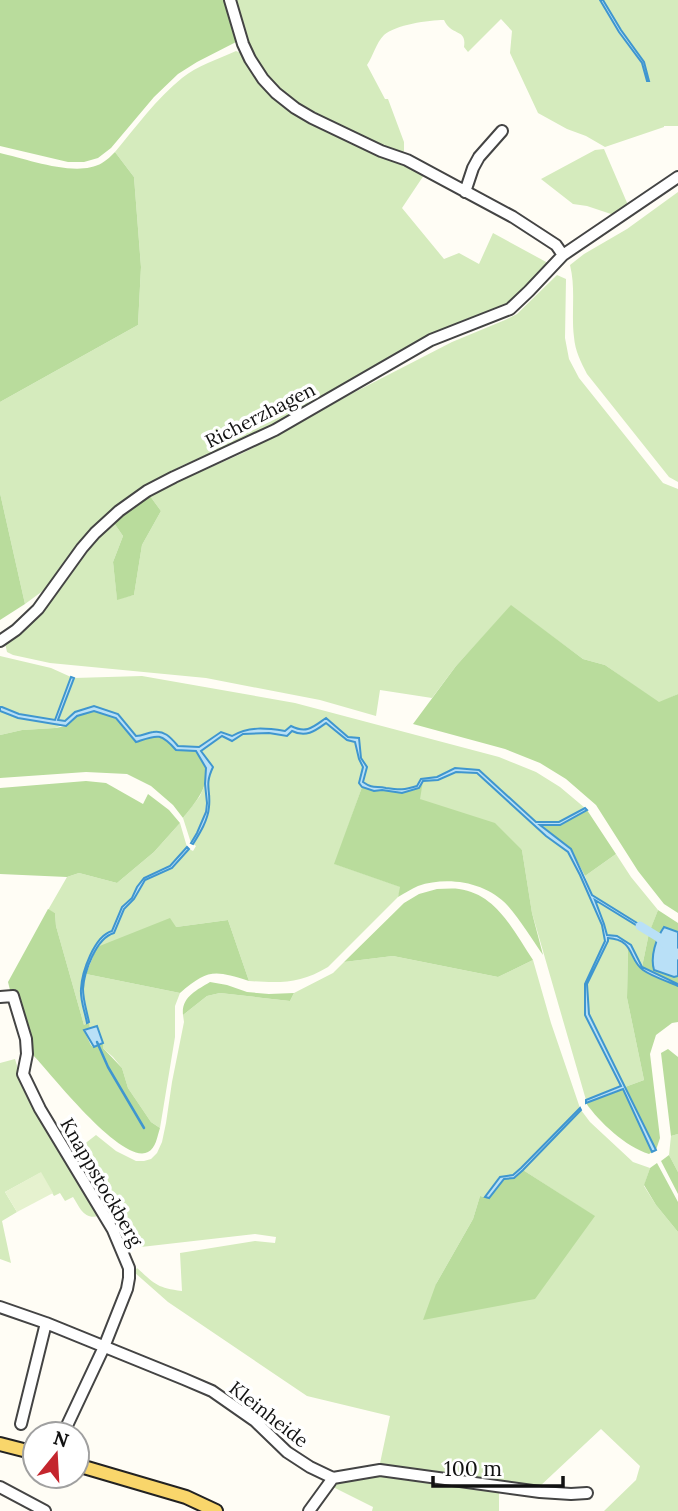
<svg xmlns="http://www.w3.org/2000/svg" width="678" height="1511" viewBox="0 0 678 1511" font-family="Lora,serif">
	<style>
		.green { fill: #d5ebbd }
		.forest { fill: #b9dc9c }
		.pitch { fill: #e6f2cf }
		.water { fill: #b9e0f7; stroke: #3f96cf; stroke-width: 2 }
		.lines { fill: none; stroke-linecap: round; stroke-linejoin: round }
		.stream { stroke: #3f96cf; stroke-width: 2.5 }
		.canal { stroke: #b9e0f7; stroke-width: 9 }
		.minor-casing { stroke: #444; stroke-width: 14 }
		.major-casing { stroke: #222; stroke-width: 16 }
		.minor { stroke: #fff; stroke-width: 10 }
		.major { stroke: #f9d66b; stroke-width: 12 }
		.labels { text-anchor: middle; stroke-width: 7; stroke-linejoin: round; paint-order: stroke }
		.street-label { font-size: 19px; fill: #111; stroke: #fff }
	</style>
	<rect width="100%" height="100%" fill="#fffdf5"/>
	<path class="green" d="M 233,0 L 600,0 L 619,32 L 642,63 L 647,81 L 644,62 L 621,30 L 603,0 L 678,0 L 678,126 L 664,126 L 664,127 L 605,147 L 586,136 L 567,129 L 538,113 L 510,53 L 512,31 L 501,19 L 468,52 L 464,47 C 467,28 452,37 444,20 C 429,20 395,25 384,35 C 376,43 373,56 367,65 L 385,99 L 388,99 L 404,142 L 404,151 L 400,155 C 364,138 313,119 284,95 C 270,84 259,67 251,51 C 243,36 239,17 233,0 Z
		M 236,51 L 241,53 L 260,81 L 310,122 L 424,175 L 402,208 L 444,259 L 459,253 L 479,264 L 493,233 L 548,263 L 518,295 L 505,305 L 466,319 L 411,344 L 259,432 L 181,466 L 147,485 L 122,502 L 100,521 L 74,548 L 44,590 L 25,604 L 0,493 L 0,402 L 138,325 L 141,267 L 134,177 L 115,152 C 136,127 156,99 182,78 C 197,66 218,59 236,51 Z
		M 604,149 L 628,205 L 614,215 L 587,206 L 573,204 L 541,179 L 595,150 Z
		M 678,192 L 678,482 L 669,477 L 587,374 C 581,362 575,351 574,337 C 571,313 576,289 570,265 L 584,254 L 627,229 Z
		M 557,275 L 566,279 L 565,338 L 569,359 L 579,378 L 663,483 L 678,489 L 678,694 L 659,703 L 605,665 L 583,659 L 511,606 L 456,666 L 432,698 L 380,690 L 376,716 L 320,700 L 206,678 L 50,663 L 13,655 L 7,652 L 5,643 C 14,637 23,631 31,623 C 63,594 81,552 114,523 L 123,536 L 113,562 L 117,599 L 134,595 L 142,545 L 161,511 L 150,496 L 171,485 L 243,453 L 280,434 L 351,394 L 452,342 L 505,320 L 517,314 Z
		M 0,656 L 51,668 L 71,677 L 55,720 L 19,714 L 0,707 Z
		M 142,676 L 295,703 L 499,757 L 536,772 L 560,787 L 585,808 L 559,823 L 536,822 L 479,770 L 455,768 L 437,777 L 421,779 L 417,786 C 404,790 400,790 386,788 C 375,786 373,789 363,782 L 367,767 L 361,758 L 359,739 L 348,737 L 326,718 C 313,727 307,734 291,726 L 285,731 C 266,728 249,726 232,737 L 221,732 L 199,747 L 178,746 C 156,722 159,737 136,736 L 118,714 L 75,712 L 65,721 L 58,720 L 74,678 Z
		M 0,711 L 18,718 L 63,725 L 55,728 L 22,730 L 0,735 Z
		M 326,723 L 347,740 L 355,742 L 359,759 L 363,767 L 359,783 L 362,787 L 335,864 L 401,887 L 398,897 L 328,967 C 300,984 280,983 249,981 L 228,920 L 176,927 L 97,947 L 107,935 L 114,933 L 124,909 L 134,899 L 146,880 L 172,868 L 189,849 L 193,851 L 196,846 L 193,844 C 200,833 209,815 210,801 C 210,785 205,783 213,767 L 200,751 L 222,736 L 232,741 L 243,734 L 269,733 L 287,736 L 292,731 L 299,734 Z
		M 456,772 L 477,773 L 546,836 L 568,852 L 580,875 L 602,925 L 605,941 L 585,984 L 585,1015 L 622,1086 L 586,1100 L 532,913 L 522,850 L 419,799 L 423,781 L 438,780 Z
		M 205,784 C 208,811 205,821 191,843 L 183,818 L 200,796 Z
		M 180,823 L 187,847 L 170,866 L 144,878 L 137,887 L 132,898 L 122,907 L 112,931 L 95,945 L 83,974 L 81,991 L 87,1024 L 84,1025 L 56,926 L 55,913 L 48,910 L 67,877 L 79,873 L 117,883 L 154,852 Z
		M 616,854 L 631,877 L 658,910 L 650,931 L 592,895 L 585,876 Z
		M 594,899 L 649,933 L 642,967 C 633,949 628,937 607,935 L 604,924 Z
		M 607,938 L 616,939 L 628,947 L 627,998 L 644,1080 L 625,1087 L 589,1014 L 587,984 L 608,941 Z
		M 393,956 L 498,977 L 533,960 L 551,1023 L 580,1108 L 521,1168 L 513,1175 L 499,1177 L 485,1197 L 480,1196 L 473,1219 L 436,1284 L 594,1216 L 523,1170 L 581,1110 L 590,1122 L 633,1162 L 650,1168 L 644,1186 L 656,1205 L 678,1232 L 678,1511 L 604,1511 L 636,1480 L 640,1466 L 601,1429 L 539,1487 L 379,1468 L 390,1416 L 307,1396 L 168,1302 L 134,1272 L 137,1268 C 155,1284 157,1288 182,1291 L 180,1253 L 255,1241 L 275,1243 L 276,1237 L 255,1234 L 141,1247 L 130,1241 L 94,1180 L 74,1152 L 96,1135 L 116,1151 L 136,1161 L 144,1161 L 151,1159 L 157,1153 L 162,1142 L 166,1123 L 172,1082 L 184,1022 L 183,1015 L 207,996 L 220,993 L 290,1001 L 294,993 L 333,973 L 344,962 Z
		M 86,974 L 180,993 L 175,1006 L 175,1037 L 160,1128 L 151,1122 L 128,1088 L 122,1068 L 113,1057 L 103,1048 L 97,1026 L 90,1028 L 83,991 Z
		M 15,1059 L 26,1096 L 99,1216 C 84,1220 80,1208 73,1197 L 65,1201 L 60,1193 L 54,1196 L 40,1173 L 5,1192 L 17,1212 L 2,1221 L 11,1263 L 0,1259 L 0,1063 Z
		M 678,1134 L 678,1172 L 669,1155 L 671,1136 Z
		M 385,1475 L 499,1489 L 499,1511 L 372,1511 L 373,1507 L 331,1486 C 346,1477 368,1477 385,1475 Z"/>
	<path class="forest" d="M 0,0 L 227,0 L 238,41 L 197,62 L 178,74 L 154,97 L 111,148 L 98,158 L 84,162 L 68,162 L 0,146 Z
		M 115,152 L 134,177 L 141,267 L 138,325 L 0,402 L 0,153 C 27,159 77,178 102,163 C 107,160 111,156 115,152 Z
		M 0,493 L 25,604 L 0,620 Z
		M 150,496 L 161,511 L 142,545 L 134,595 L 117,600 L 113,562 L 123,536 L 114,523 Z
		M 511,605 L 583,659 L 605,665 L 659,702 L 678,694 L 678,913 L 664,904 L 638,871 L 596,805 L 566,779 L 540,763 L 505,749 L 413,724 L 456,666 Z
		M 94,711 L 116,718 L 136,742 C 157,735 160,732 176,750 L 197,751 C 199,756 204,761 205,766 C 211,786 194,804 183,818 L 173,805 L 151,786 L 127,774 L 86,772 L 0,778 L 0,735 L 22,730 L 55,728 L 66,726 L 77,716 Z
		M 86,781 L 106,783 L 143,804 L 148,794 L 169,810 L 180,823 L 154,852 L 117,883 L 79,873 L 67,877 L 0,874 L 0,788 Z
		M 423,781 L 420,799 L 495,823 L 522,850 L 532,913 L 543,955 C 532,939 521,921 508,906 C 486,882 448,876 418,886 C 411,889 405,893 398,897 L 400,887 L 334,864 L 362,787 L 374,791 L 382,790 L 402,793 L 419,788 Z
		M 587,810 L 616,854 L 585,876 L 571,849 L 539,825 L 560,825 Z
		M 437,889 C 444,889 452,888 459,889 C 497,894 514,932 533,960 L 498,977 L 393,956 L 344,962 L 404,903 L 419,894 Z
		M 48,909 L 55,913 L 56,926 L 84,1025 L 89,1022 L 90,1028 L 84,1031 L 91,1045 L 93,1047 L 103,1043 L 103,1048 L 122,1068 L 128,1088 L 151,1122 L 160,1128 C 157,1137 156,1148 148,1152 C 122,1166 49,1071 32,1054 C 30,1028 24,1014 15,990 L 10,990 L 8,982 Z
		M 658,910 L 678,923 L 678,932 L 664,928 L 658,937 L 652,963 L 674,977 L 678,976 L 678,984 L 642,967 L 649,933 Z
		M 170,918 L 176,927 L 228,920 L 249,981 C 214,970 208,969 180,993 L 86,974 L 97,947 Z
		M 628,947 L 641,968 L 678,986 L 678,1022 L 672,1023 L 656,1035 L 650,1054 L 660,1138 L 656,1150 L 625,1087 L 644,1080 L 627,998 Z
		M 210,982 L 227,985 L 247,992 L 269,994 L 294,993 L 290,1001 L 220,993 L 207,996 L 183,1015 C 181,997 197,990 210,982 Z
		M 668,1049 L 678,1057 L 678,1134 L 671,1136 L 661,1053 Z
		M 623,1089 L 652,1152 L 649,1154 C 626,1147 599,1122 586,1103 Z
		M 669,1155 L 678,1172 L 678,1194 L 661,1161 Z
		M 657,1163 L 678,1202 L 678,1232 L 656,1205 L 644,1185 L 650,1168 Z
		M 523,1170 L 595,1216 L 535,1299 L 423,1320 L 436,1284 L 473,1219 L 480,1196 L 489,1198 L 504,1179 L 514,1178 Z"/>
	<path class="pitch" d="M 41,1172 L 53,1193 L 17,1212 L 5,1192 Z"/>
	<path class="water" d="M 600,0 L 603,0 L 621,30 L 644,62 L 649,81 L 647,81 L 642,63 L 619,32 Z
		M 71,677 L 74,678 L 58,720 L 65,721 L 75,712 L 94,706 L 118,714 L 136,736 C 143,736 146,733 153,732 C 165,730 171,738 178,746 L 199,747 L 221,732 L 232,736 C 249,726 266,728 285,731 L 291,726 C 307,734 313,727 326,718 L 348,737 L 359,738 L 361,758 L 367,767 L 363,782 C 373,789 375,786 386,788 C 400,790 404,790 417,786 L 421,779 L 437,777 L 455,768 L 479,770 L 536,822 L 559,822 L 585,808 L 587,810 L 560,825 L 540,825 L 571,849 L 592,895 L 650,931 L 649,933 L 595,900 L 604,924 L 607,935 L 617,936 L 631,945 L 642,967 L 678,984 L 678,986 C 667,981 653,977 643,970 C 628,959 635,940 608,938 L 608,941 L 587,984 L 589,1014 L 656,1150 L 652,1152 L 623,1089 L 586,1103 L 586,1100 L 621,1086 L 585,1015 L 585,984 L 605,941 L 602,925 L 580,875 L 568,852 L 546,836 L 477,773 L 456,772 L 438,780 L 423,781 L 419,788 L 402,793 L 382,790 L 374,791 L 362,787 L 359,783 L 363,767 L 359,759 L 355,742 L 347,740 L 326,723 C 315,731 306,738 292,731 L 287,736 L 269,733 L 243,734 L 232,741 L 222,736 L 201,751 L 213,767 C 204,786 211,789 209,807 C 208,820 200,833 193,844 L 191,843 L 197,833 L 206,812 L 207,803 L 205,784 L 206,768 L 196,751 L 176,750 C 160,732 157,735 136,742 L 116,718 L 94,711 L 77,716 L 66,726 L 18,718 L 0,711 L 0,707 L 2,707 L 19,714 L 55,720 Z
		M 187,847 L 189,849 L 172,868 L 145,880 L 134,899 L 124,909 L 114,933 C 96,938 84,972 83,989 C 83,1000 87,1012 89,1022 L 87,1023 C 85,1012 80,1000 81,989 C 82,972 94,936 112,931 L 122,907 L 132,898 L 137,887 L 144,878 L 170,866 Z
		M 664,927 L 678,932 L 678,976 L 674,977 L 654,970 C 650,956 656,939 664,927 Z
		M 97,1026 L 103,1043 L 94,1047 L 84,1030 Z
		M 580,1108 L 581,1110 L 523,1170 L 514,1178 L 504,1179 L 489,1198 L 485,1197 L 500,1177 L 513,1175 L 521,1168 Z"/>
	<g class="lines">
		<path class="stream" d="M 97,1042 L 108,1067 L 144,1128"/>
		<path class="canal" d="M 640,926 L 658,937 L 678,955"/>
		<defs>
			<path id="minor" d="M 230,0 L 243,44 L 250,59 L 263,79 L 276,93 L 295,108 L 312,118 L 381,151 L 407,160 L 513,217 L 556,245 L 563,255
				M 465,192 L 473,168 L 479,157 L 502,131
				M 0,641 L 16,630 L 38,609 L 82,548 L 95,533 L 119,511 L 147,491 L 174,477 L 275,430 L 431,340 L 510,309 L 529,291 L 563,255 L 678,177
				M 0,997 L 13,996 L 26,1039 L 27,1054 L 23,1074 L 40,1109 L 113,1230 L 129,1268 L 129,1278 L 127,1289 L 104,1347 L 63,1434
				M 0,1307 L 46,1323 L 184,1379 L 212,1391 L 255,1421 L 287,1452 L 310,1467 L 333,1478
				M 21,1424 L 46,1323
				M 0,1487 L 45,1511
				M 309,1511 L 333,1478 L 380,1470 L 540,1492 L 571,1494 L 587,1493"/>
			<path id="major" d="M 0,1444 L 35,1453
				M 77,1465 L 186,1497 L 216,1511"/>
		</defs>
		<use href="#minor" class="minor-casing"/>
		<use href="#major" class="major-casing"/>
		<use href="#minor" class="minor"/>
		<use href="#major" class="major"/>
	</g>
	<g class="labels">
		<g class="street-label">
			<text transform="translate(260 415) rotate(-27)" y="7">Richerzhagen</text>
			<text transform="translate(102 1182) rotate(60)" y="7">Knappstockberg</text>
			<text transform="translate(269 1414) rotate(38)" y="7">Kleinheide</text>
		</g>
	</g>
	<g transform="translate(56 1455) rotate(18)"><circle r="33" fill="#ffffff" stroke="#a0a0a0" stroke-width="2"/>
	<path d="M0-5L12 26L0 18L-12 26Z" fill="#c4262e"/>
	<text y="-10" font-size="19" font-weight="bold" text-anchor="middle" fill="#111111">N</text>
	</g>
	<path d="M433 1476v10h130v-10" fill="none" stroke="#111111" stroke-width="3.5"/>
	<text x="444" y="1476" font-size="21" fill="#111111" stroke="#ffffff" stroke-width="5" paint-order="stroke">100 m</text>
</svg>
